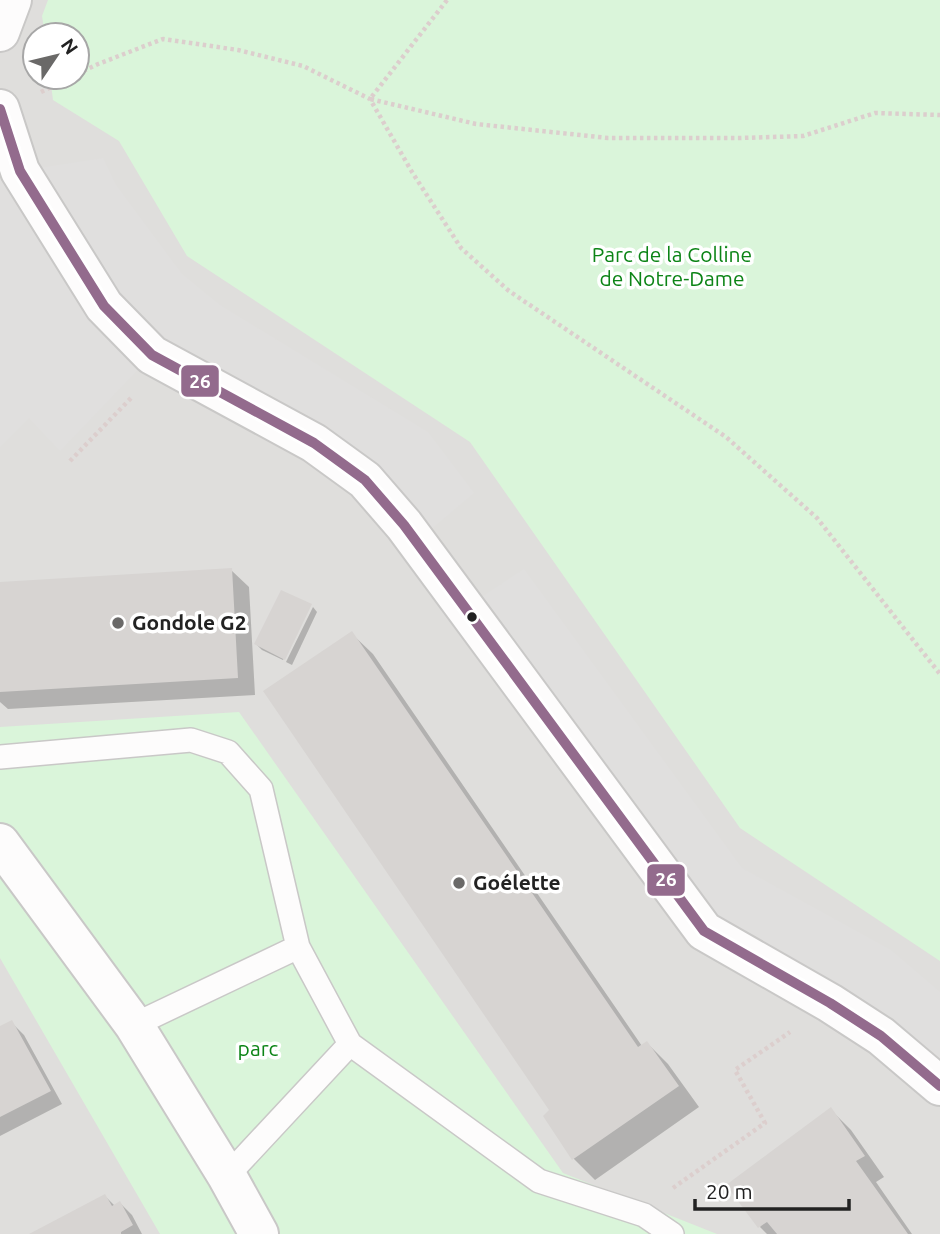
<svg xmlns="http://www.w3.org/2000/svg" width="940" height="1234" viewBox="0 0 940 1234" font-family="Ubuntu,sans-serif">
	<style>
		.residential { fill: #dfdedc; fill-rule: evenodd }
		.park { fill: #daf5da }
		.parking { fill: #e0dfde }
		.shadow { fill: #0003 }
		.building { fill: #d7d4d2 }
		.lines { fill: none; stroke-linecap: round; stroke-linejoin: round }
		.service-casing { stroke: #c9c8c7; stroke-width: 26 }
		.minor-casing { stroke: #c9c8c7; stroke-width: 42 }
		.path { stroke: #dccecd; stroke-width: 4.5; stroke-dasharray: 3.5 3.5; stroke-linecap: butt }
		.service { stroke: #fdfcfc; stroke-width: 23 }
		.minor { stroke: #fdfcfc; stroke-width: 38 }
		.bus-1-casing { stroke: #fff; stroke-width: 16 }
		.bus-1 { stroke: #936b8d; stroke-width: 10 }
		.bus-dot { fill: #222; stroke: #fff; stroke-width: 2.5 }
		.poi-dot { fill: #6a6968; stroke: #fff; stroke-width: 2.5 }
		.labels { text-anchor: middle; stroke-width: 7; stroke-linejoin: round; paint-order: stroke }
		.park-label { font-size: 21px; fill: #0c8416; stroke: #fff }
		.poi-label { font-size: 21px; font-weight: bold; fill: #222; stroke: #fff; text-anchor: start }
		.line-badge { stroke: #fff; stroke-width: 2.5 }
		.badge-label { font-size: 19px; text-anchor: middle; font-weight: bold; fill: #fff }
	</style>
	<rect width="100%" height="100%" fill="#f0eeeb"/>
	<path class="residential" d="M 0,0 L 940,0 L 940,1234 L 0,1234 ZM 35,35 L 77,35 L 77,77 L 35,77 Z"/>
	<path class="park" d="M 48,0 L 940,0 L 940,961 L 740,828 L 470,442 L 187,256 L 119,141 L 53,100 L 50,77 L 77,77 L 77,35 L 45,35 L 42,16 Z
		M 239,712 L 563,1173 L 717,1234 L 160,1234 L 0,958 L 0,727 Z"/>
	<path class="parking" d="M 0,109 L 20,171 L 103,158 L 116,185 L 182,274 L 220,305 L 428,432 L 474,493 L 416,542 L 365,480 L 152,355 L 60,451 L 29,418 L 0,447 Z
		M 524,569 L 742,868 L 891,950 L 940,992 L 940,1086 L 704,931 L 465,608 Z"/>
	<path class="shadow" d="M 231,570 L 249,587 L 255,695 L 8,709 L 0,702 L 0,584 Z
		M 310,606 L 283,660 L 262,650 L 256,644 Z
		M 313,607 L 317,612 L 292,665 L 286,662 Z
		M 352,634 L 373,654 L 642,1046 L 647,1043 L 668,1064 L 699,1107 L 595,1180 L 574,1159 L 545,1116 L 551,1111 Z
		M 11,1022 L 24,1035 L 62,1104 L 0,1136 L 0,1028 Z
		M 830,1109 L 851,1130 L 884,1177 L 876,1182 L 912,1234 L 767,1234 L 760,1227 Z
		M 105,1196 L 115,1206 L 120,1203 L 132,1215 L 142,1234 L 33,1234 Z"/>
	<path class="building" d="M 232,568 L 238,678 L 0,692 L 0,582 Z
		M 281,590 L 312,604 L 285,660 L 254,644 Z
		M 352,631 L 638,1047 L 647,1041 L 679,1086 L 572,1160 L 543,1116 L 549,1110 L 263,691 Z
		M 12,1020 L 51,1091 L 0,1117 L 0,1026 Z
		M 831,1107 L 865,1156 L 856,1161 L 908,1234 L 777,1234 L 767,1222 L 758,1228 L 726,1185 Z
		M 105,1194 L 112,1206 L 120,1201 L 133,1225 L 121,1232 L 121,1234 L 29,1234 Z"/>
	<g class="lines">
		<defs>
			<path id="service" d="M 0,757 L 191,740 L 228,752 L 261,789 L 298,947 L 350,1044 L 539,1181 L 644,1215 L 672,1234
				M 134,1025 L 298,947
				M 227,1176 L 350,1044"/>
			<path id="minor" d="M 0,32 L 12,0
				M 0,109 L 20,171 L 104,306 L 152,355 L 314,443 L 365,480 L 404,525 L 704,931 L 830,1003 L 881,1036 L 940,1086
				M 0,843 L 134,1025 L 227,1176 L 259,1234"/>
		</defs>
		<use href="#service" class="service-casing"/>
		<use href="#minor" class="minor-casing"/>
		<path class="path" d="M 447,0 L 370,99 L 476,124 L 608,138 L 741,138 L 803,136 L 875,113 L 940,115
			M 77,74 L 98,64 L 163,39 L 238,50 L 303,66 L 370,99 L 412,172 L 461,248 L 509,291 L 726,437 L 817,518 L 940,674
			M 41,92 L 71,77
			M 70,461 L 133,396
			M 673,1188 L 765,1123 L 735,1070 L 790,1032"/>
		<use href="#service" class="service"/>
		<use href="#minor" class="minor"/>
		<defs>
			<path id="bus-1" d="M 0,109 L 20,171 L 104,306 L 152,355 L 314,443 L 365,480 L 404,525 L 704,931 L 830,1003 L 881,1036 L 940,1086"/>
		</defs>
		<use href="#bus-1" class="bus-1-casing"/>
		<use href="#bus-1" class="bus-1"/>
	</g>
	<circle class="bus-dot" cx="472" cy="617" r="6"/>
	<g class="poi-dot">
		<circle cx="118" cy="623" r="7"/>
		<circle cx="459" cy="883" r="7"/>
	</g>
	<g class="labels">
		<g class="park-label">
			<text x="672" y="262">Parc de la Colline<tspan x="672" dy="24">de Notre-Dame</tspan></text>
			<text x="258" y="1056">parc</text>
		</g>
		<g class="poi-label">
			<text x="132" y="630">Gondole G2</text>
			<text x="473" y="890">Goélette</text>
		</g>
	</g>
	<g class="line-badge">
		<rect x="180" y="364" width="40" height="34" rx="7" fill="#936b8d"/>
		<rect x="646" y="863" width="40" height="34" rx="7" fill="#936b8d"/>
	</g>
	<g class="badge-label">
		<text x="200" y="388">26</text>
		<text x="666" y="886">26</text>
	</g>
	<g transform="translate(56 56) rotate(55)"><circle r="33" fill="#ffffff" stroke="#a7a7a7" stroke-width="2"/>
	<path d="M0-5L12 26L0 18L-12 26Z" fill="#6a6968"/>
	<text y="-10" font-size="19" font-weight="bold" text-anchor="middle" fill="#222222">N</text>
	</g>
	<path d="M695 1199v10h154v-10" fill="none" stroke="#222222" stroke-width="3.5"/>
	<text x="706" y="1199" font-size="21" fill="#222222" stroke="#ffffff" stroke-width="5" paint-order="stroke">20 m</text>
</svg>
